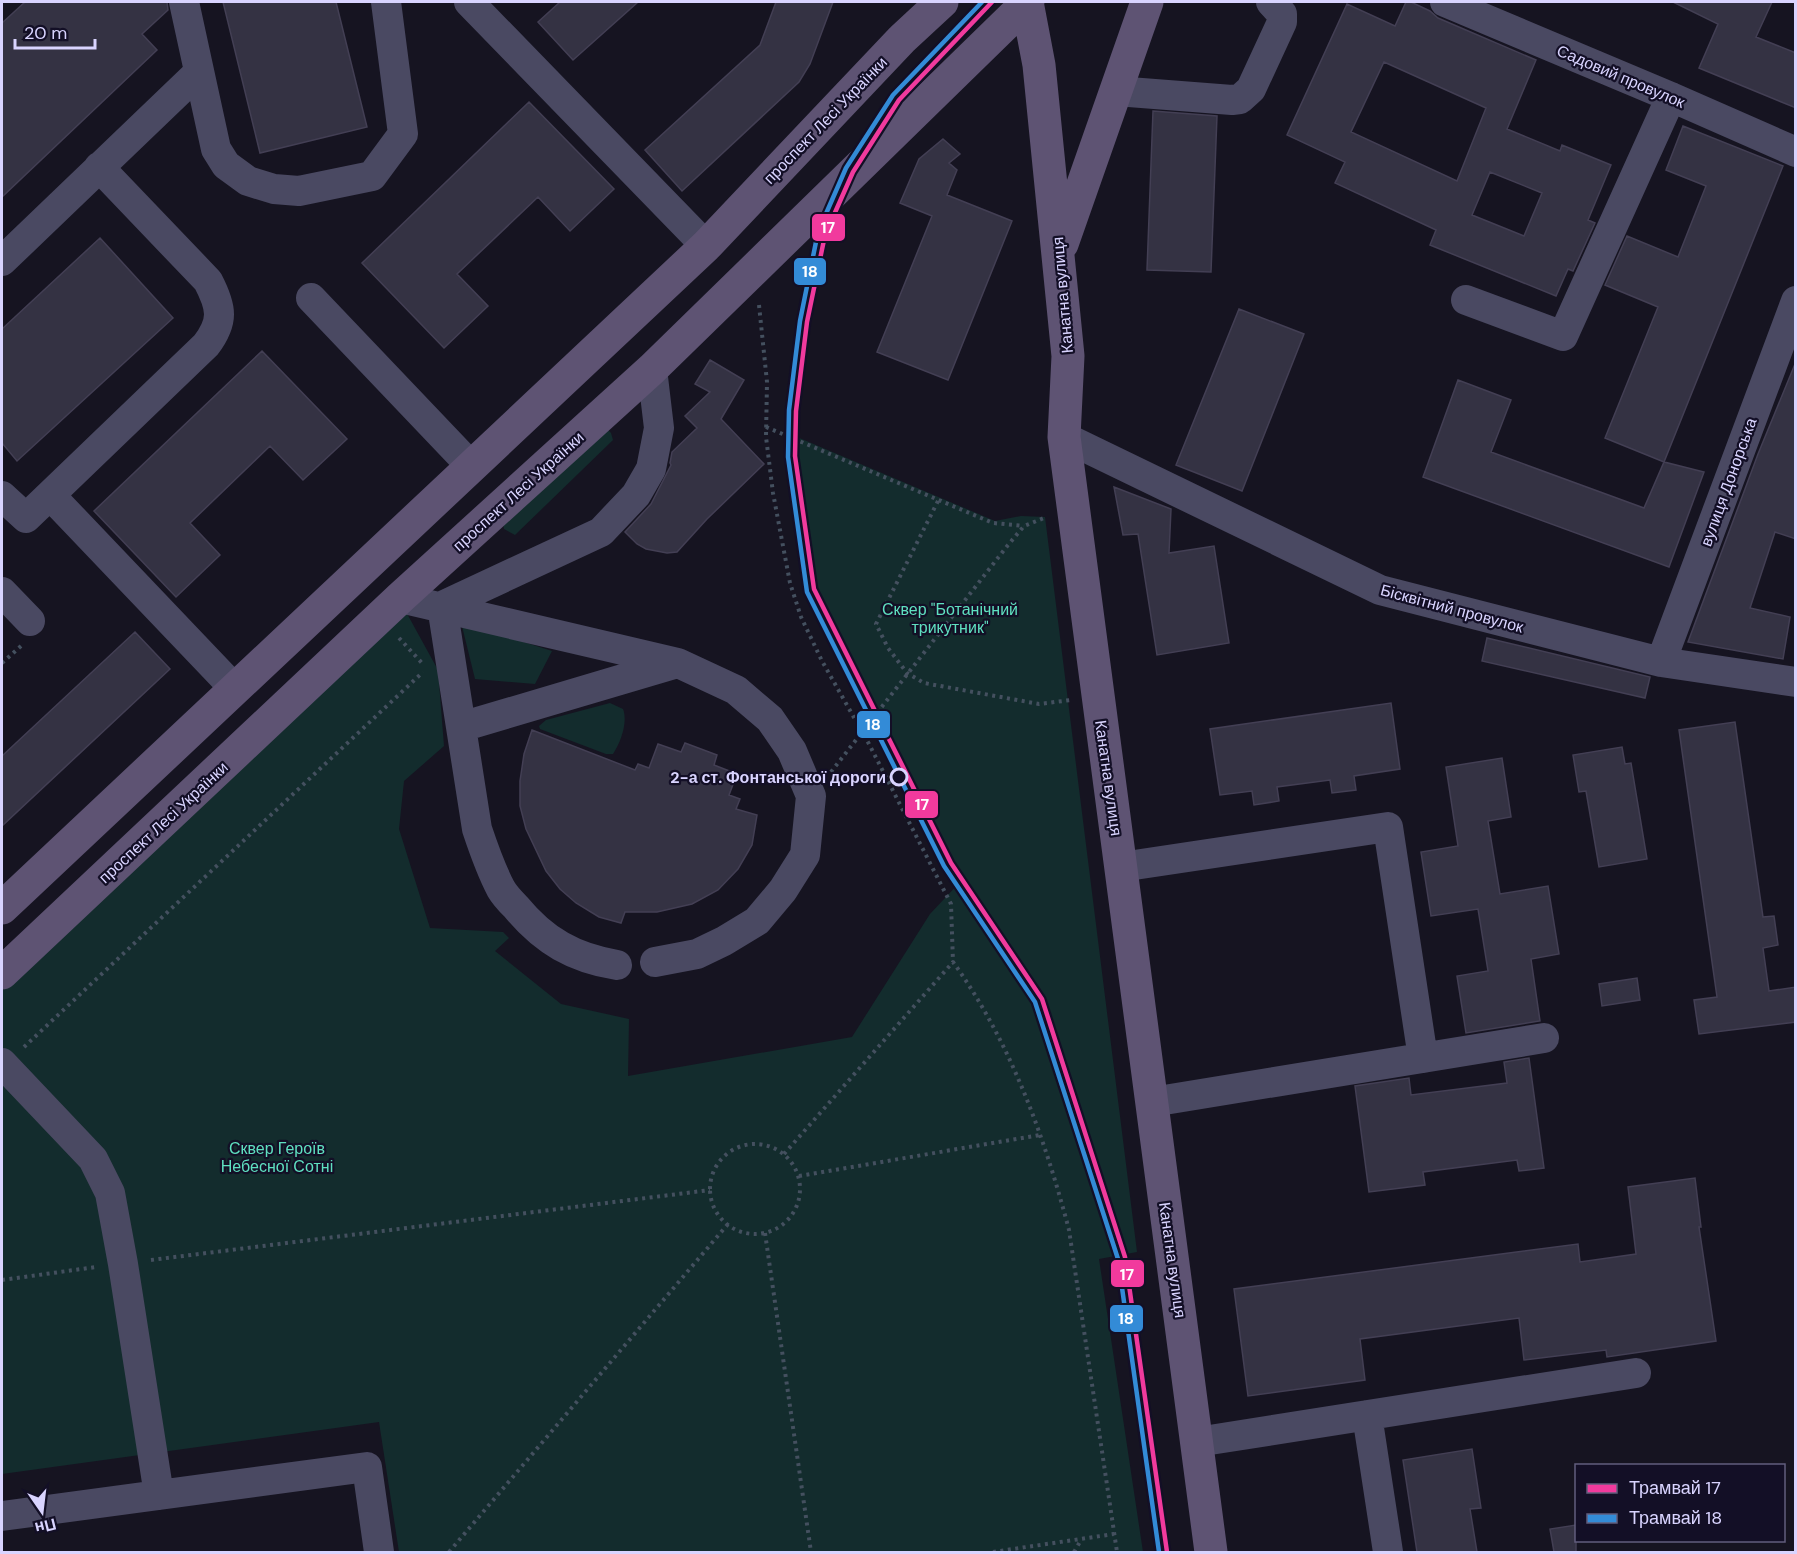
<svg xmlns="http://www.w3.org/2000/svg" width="1797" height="1554" viewBox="0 0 1797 1554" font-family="'DM Sans',sans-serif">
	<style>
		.green { fill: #132c2d }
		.building { fill: #343243; stroke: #433f54; stroke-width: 1.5; fill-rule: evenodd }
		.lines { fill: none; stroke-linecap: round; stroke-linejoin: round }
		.path { stroke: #44505f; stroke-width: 4; stroke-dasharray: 3 4.5; stroke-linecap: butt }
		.minor { stroke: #4a4962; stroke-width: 30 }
		.major { stroke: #5e5373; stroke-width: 33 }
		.tram-1-casing { stroke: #130f26; stroke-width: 9 }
		.tram-2-casing { stroke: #130f26; stroke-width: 9 }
		.tram-1 { stroke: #f13a9d; stroke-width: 4.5 }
		.tram-2 { stroke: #338bd7; stroke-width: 4.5 }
		.stop-dot { fill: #130f26; stroke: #d9d4ff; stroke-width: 3 }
		.labels { text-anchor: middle; stroke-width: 4.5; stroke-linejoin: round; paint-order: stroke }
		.street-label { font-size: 16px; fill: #d9d4ff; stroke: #130f26 }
		.park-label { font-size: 16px; fill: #5fe0c0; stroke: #130f26 }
		.stop-label { font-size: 16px; font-weight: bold; fill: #d9d4ff; stroke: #130f26; text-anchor: end }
		.line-badge { stroke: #130f26; stroke-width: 2 }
		.badge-label { font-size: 16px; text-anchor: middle; font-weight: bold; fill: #fff }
	</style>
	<rect width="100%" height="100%" fill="#161421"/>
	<path class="green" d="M 607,429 L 611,433 L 613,440 L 515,535 L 504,529 L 503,523 Z
		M 797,437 L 995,521 L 1021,516 L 1045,517 L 1137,1252 L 1099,1259 L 1143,1552 L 399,1552 L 379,1422 L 2,1474 L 2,988 L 405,610 L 438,670 L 444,746 L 404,781 L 399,829 L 430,928 L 503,932 L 509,938 L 495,951 L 561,1004 L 629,1019 L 628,1076 L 852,1037 L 930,914 L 962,880 L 952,863 L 816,589 L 798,456 Z
		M 461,622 L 552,651 L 535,684 L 475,679 Z
		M 610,703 L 623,709 C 628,722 621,742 613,754 L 606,754 L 540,729 L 539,726 L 546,720 Z"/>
	<path class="building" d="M 25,2 L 167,2 L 168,10 L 142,34 L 157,50 L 2,197 L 2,23 Z
		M 223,2 L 336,2 L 367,127 L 260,153 Z
		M 560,2 L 638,2 L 573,60 L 538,22 Z
		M 776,2 L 833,2 L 810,64 L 799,82 L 682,191 L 645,150 L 760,45 Z
		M 1406,2 L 1411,2 L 1430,11 L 1438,18 L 1536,60 L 1507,129 L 1560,151 L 1562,145 L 1611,165 L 1588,220 L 1595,223 L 1573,271 L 1568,269 L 1556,296 L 1430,245 L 1436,230 L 1335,183 L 1345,162 L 1287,135 L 1347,4 L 1395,26 ZM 1384,62 L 1486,108 L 1457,181 L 1351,132 ZM 1490,172 L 1542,193 L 1524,236 L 1472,215 Z
		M 1673,2 L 1772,2 L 1756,37 L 1796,53 L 1796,108 L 1699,68 L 1718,24 Z
		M 529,102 L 614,189 L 570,231 L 538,197 L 457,274 L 488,306 L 444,348 L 362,263 Z
		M 1153,111 L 1217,116 L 1211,272 L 1147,270 Z
		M 1683,126 L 1783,166 L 1664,462 L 1605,438 L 1658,307 L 1605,285 L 1627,236 L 1678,257 L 1706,186 L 1666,170 Z
		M 943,139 L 960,154 L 949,163 L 957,170 L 947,195 L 1012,221 L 948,380 L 877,352 L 932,216 L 900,203 L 919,159 Z
		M 100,238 L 173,318 L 17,461 L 2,443 L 2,329 Z
		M 1239,309 L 1304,334 L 1242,491 L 1176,465 Z
		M 262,351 L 347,439 L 303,480 L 270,446 L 190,523 L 220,555 L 176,597 L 94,511 Z
		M 710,360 L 744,380 L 721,419 L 764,464 L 707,519 L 677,552 L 667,553 L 646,549 L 637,544 L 625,532 L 651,504 L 671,465 L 670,463 L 672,452 L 697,428 L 685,416 L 710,392 L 695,384 Z
		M 1795,364 L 1796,539 L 1775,532 L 1750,608 L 1790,617 L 1783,659 L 1688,642 L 1758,454 Z
		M 1458,380 L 1511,400 L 1491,452 L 1644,508 L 1664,462 L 1704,472 L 1669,567 L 1423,477 Z
		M 1114,487 L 1171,509 L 1169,553 L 1214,546 L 1229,643 L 1157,655 L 1138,534 L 1123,535 Z
		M 135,632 L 170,669 L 2,826 L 2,756 Z
		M 1487,638 L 1650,677 L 1645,698 L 1482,661 Z
		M 1391,703 L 1400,769 L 1354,776 L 1356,790 L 1332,793 L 1330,780 L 1277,787 L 1279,801 L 1254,805 L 1252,791 L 1220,795 L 1210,729 Z
		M 1735,722 L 1763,917 L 1774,916 L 1778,945 L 1763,948 L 1769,991 L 1796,987 L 1796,1022 L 1699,1034 L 1694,1000 L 1717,997 L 1679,730 Z
		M 532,730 L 635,770 L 638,764 L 649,768 L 658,744 L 681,752 L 685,743 L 717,755 L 714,765 L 737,774 L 729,795 L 740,799 L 736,809 L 757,815 L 752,845 L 738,869 L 718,890 L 692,904 L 657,912 L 625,912 L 621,923 L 599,917 L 576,903 L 560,889 L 546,871 L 526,829 L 520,806 L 520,781 L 524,754 Z
		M 1622,747 L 1625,764 L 1631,763 L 1647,859 L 1599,867 L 1586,791 L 1579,792 L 1573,755 Z
		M 1502,758 L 1511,817 L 1488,821 L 1500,894 L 1548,886 L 1559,954 L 1531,959 L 1540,1021 L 1466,1033 L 1457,976 L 1488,971 L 1478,909 L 1431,916 L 1421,852 L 1458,846 L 1446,767 Z
		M 1637,978 L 1640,1000 L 1602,1006 L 1599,984 Z
		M 1529,1058 L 1544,1168 L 1519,1171 L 1517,1160 L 1423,1172 L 1425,1185 L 1369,1192 L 1355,1086 L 1409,1078 L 1411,1095 L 1507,1083 L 1504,1062 Z
		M 1695,1178 L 1701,1227 L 1699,1227 L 1716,1341 L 1607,1357 L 1606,1350 L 1524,1360 L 1519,1318 L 1360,1339 L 1365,1380 L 1248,1396 L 1234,1289 L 1578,1244 L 1580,1262 L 1636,1254 L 1628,1187 Z
		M 1472,1449 L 1481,1508 L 1470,1509 L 1477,1552 L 1417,1552 L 1403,1460 Z
		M 1576,1525 L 1576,1552 L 1554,1552 L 1550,1529 Z"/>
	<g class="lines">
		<path class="path" d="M 759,305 L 767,382 L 766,437 L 773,493 L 790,583 L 801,617 L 822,661 L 869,744 L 951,904 L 953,962
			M 766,427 L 993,523 L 1024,526
			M 938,501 L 876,624 L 888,648 L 907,673 L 924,683 L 1039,704 L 1071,700
			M 399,638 L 422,663
			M 2,663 L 21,646
			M 831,772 L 1008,545 L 1024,526 L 1044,518
			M 24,1047 L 423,672
			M710 1189a45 45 0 1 1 90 0a45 45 0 1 1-90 0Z
			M 784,1154 L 953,962 C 1010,1041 1044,1135 1069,1230 L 1117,1552
			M 799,1176 L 1040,1135
			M 765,1233 L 811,1552
			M 151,1260 L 710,1190
			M 2,1280 L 96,1267
			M 449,1552 L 728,1224
			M 993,1552 L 1114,1534
			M 1074,1552 L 1081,1540"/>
		<path class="minor" d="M 184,2 L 216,149 L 226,165 L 248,181 L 274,189 L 299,191 L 372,176 L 403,134 L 386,2
			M 469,2 L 706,246
			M 1445,2 L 1671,97 L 1796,152
			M 1116,91 L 1232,100 L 1240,99 L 1251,89 L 1282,22 L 1282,14 L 1271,2
			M 2,261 L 199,72
			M 311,298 L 471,466
			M 1466,300 L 1563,336 L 1671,97
			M 1064,437 L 1380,590 L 1661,662 L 1796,682
			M 50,495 L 234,688
			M 2,496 L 26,518 L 206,345 C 224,321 222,308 208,281 L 99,167
			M 2,592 L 30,621
			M 400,598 L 678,663 L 736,690 L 770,719 L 792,751 L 811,796 L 805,855 L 783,890 L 757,921 L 724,941 L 697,954 L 655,962
			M 1661,662 L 1796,301
			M 461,727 L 677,663
			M 1121,867 L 1388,827 L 1423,1058
			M 617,965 C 574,958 544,941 516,907 C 511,902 505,896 501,889 C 491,870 484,850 477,829 L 442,606 L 601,532 L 636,495 L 651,469 L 659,428 L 652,369
			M 2,1063 L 93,1159 L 110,1193 L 123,1264 L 159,1495
			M 1152,1102 L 1544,1038
			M 1367,1415 L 1388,1552
			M 1197,1442 L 1636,1373
			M 2,1516 L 367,1467 L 379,1552"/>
		<path class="major" d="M 1027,2 L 1039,65 L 1068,356 L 1064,437 L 1211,1552
			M 1062,244 L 1147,2
			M 2,908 L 706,246 L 902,39 L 942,2
			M 2,973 L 400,598 L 652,369 L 1028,2"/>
		<defs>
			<path id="tram-1" d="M 992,2 L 899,100 L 853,172 L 825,235 L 807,322 L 796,411 L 795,456 L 814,589 L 951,863 L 1042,999 L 1125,1257 L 1167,1552"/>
			<path id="tram-2" d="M 982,2 L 893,95 L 846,168 L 818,232 L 800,321 L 789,410 L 788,457 L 807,592 L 944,866 L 1035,1002 L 1118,1259 L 1159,1552"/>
		</defs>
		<use href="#tram-1" class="tram-1-casing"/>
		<use href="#tram-2" class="tram-2-casing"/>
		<use href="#tram-1" class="tram-1"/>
		<use href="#tram-2" class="tram-2"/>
	</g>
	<circle class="stop-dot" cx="899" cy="777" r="8"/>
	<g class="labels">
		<g class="street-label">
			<text transform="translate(1621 76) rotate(23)" y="6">Садовий провулок</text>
			<text transform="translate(825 120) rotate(-46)" y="6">проспект Лесі Українки</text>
			<text transform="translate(1062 295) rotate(-95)" y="6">Канатна вулиця</text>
			<text transform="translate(1728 482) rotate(-70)" y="6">вулиця Донорська</text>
			<text transform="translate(518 491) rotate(-42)" y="6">проспект Лесі Українки</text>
			<text transform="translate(1452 608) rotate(15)" y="6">Бісквітний провулок</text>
			<text transform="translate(1109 778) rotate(82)" y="6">Канатна вулиця</text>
			<text transform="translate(163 822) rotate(-43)" y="6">проспект Лесі Українки</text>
			<text transform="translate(1173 1260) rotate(82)" y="6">Канатна вулиця</text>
		</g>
		<g class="park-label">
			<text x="950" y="615">Сквер "Ботанічний<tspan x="950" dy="18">трикутник"</tspan></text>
			<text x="277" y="1154">Сквер Героїв<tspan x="277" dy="18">Небесної Сотні</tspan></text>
		</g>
		<g class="stop-label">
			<text x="886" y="783">2-а ст. Фонтанської дороги</text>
		</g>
	</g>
	<g class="line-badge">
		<rect x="811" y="213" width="35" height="29" rx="6" fill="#f13a9d"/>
		<rect x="793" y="257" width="34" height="29" rx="6" fill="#338bd7"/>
		<rect x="856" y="710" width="35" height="29" rx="6" fill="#338bd7"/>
		<rect x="904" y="790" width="35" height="29" rx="6" fill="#f13a9d"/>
		<rect x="1110" y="1259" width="35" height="29" rx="6" fill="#f13a9d"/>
		<rect x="1109" y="1304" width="35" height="29" rx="6" fill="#338bd7"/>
	</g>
	<g class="badge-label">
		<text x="828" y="233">17</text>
		<text x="810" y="277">18</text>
		<text x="873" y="730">18</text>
		<text x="922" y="810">17</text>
		<text x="1127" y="1280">17</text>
		<text x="1126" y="1324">18</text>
	</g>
	<rect width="1797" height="1554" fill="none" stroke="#d9d4ff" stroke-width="6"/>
	<rect x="1575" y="1464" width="210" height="78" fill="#130f26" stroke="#625e7d" stroke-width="1.5"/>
	<rect x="1587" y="1484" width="30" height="9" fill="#f13a9d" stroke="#625e7d" stroke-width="1.5"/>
	<text x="1629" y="1494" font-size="18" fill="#d9d4ff">Трамвай 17</text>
	<rect x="1587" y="1514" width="30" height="9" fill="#338bd7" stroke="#625e7d" stroke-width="1.5"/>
	<text x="1629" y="1524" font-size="18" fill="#d9d4ff">Трамвай 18</text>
	<g transform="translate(42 1512) rotate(166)" stroke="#130f26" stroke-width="4.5" paint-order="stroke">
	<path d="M0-4.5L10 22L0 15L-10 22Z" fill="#d9d4ff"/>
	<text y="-9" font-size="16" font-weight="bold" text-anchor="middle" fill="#d9d4ff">Пн</text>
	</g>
	<path d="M15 39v9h80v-9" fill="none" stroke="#d9d4ff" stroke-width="3"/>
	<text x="24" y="39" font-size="18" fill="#d9d4ff" stroke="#130f26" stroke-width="4.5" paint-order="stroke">20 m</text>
</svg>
